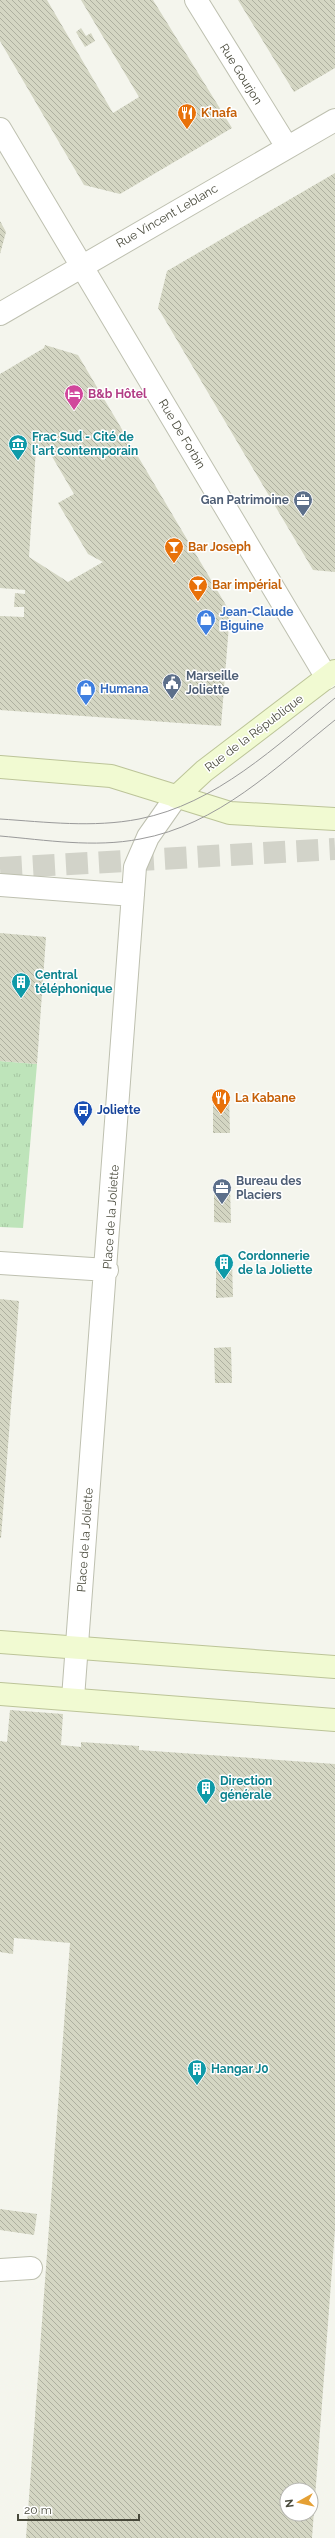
<svg xmlns="http://www.w3.org/2000/svg" width="335" height="2538" viewBox="0 0 335 2538" font-family="Raleway,sans-serif">
	<style>
		.park { fill: url(#park-tufts) }
		.building { fill: url(#building-back-hatch); fill-rule: evenodd }
		.lines { fill: none; stroke-linecap: round; stroke-linejoin: round }
		.highway-tunnel { stroke: #d2d3c9; stroke-width: 22; stroke-dasharray: 22 11; stroke-linecap: butt }
		.lane-casing { stroke: #bec0b0; stroke-width: 24 }
		.street-casing { stroke: #bec0b0; stroke-width: 24 }
		.secondary-casing { stroke: #bcc498; stroke-width: 24 }
		.lane { stroke: #fff; stroke-width: 22 }
		.street { stroke: #fff; stroke-width: 22 }
		.secondary { stroke: #f1fad2; stroke-width: 22 }
		.tram { stroke: #9a9a9a; stroke-width: 1 }
		.labels { text-anchor: middle; stroke-width: 3; stroke-linejoin: round; paint-order: stroke }
		.street-label { font-size: 12px; fill: #48493b; stroke: #fff }
		.food-label { font-size: 12px; font-weight: bold; fill: #c56008; stroke: #fff; text-anchor: start }
		.hotel-label { font-size: 12px; font-weight: bold; fill: #b23c85; stroke: #fff; text-anchor: start }
		.culture-label { font-size: 12px; font-weight: bold; fill: #0d838f; stroke: #fff; text-anchor: start }
		.service-label { font-size: 12px; font-weight: bold; fill: #4e5e75; stroke: #fff; text-anchor: start }
		.shop-label { font-size: 12px; font-weight: bold; fill: #366cbe; stroke: #fff; text-anchor: start }
		.transit-label { font-size: 12px; font-weight: bold; fill: #164399; stroke: #fff; text-anchor: start }
	</style>
	<defs>
		<pattern id="park-tufts" width="24" height="20" patternUnits="userSpaceOnUse"><rect width="24" height="20" fill="#bee4ba"/><path d="M3 7l-1-3M5 7V3M7 7l1-3M15 17l-1-3M17 17v-4M19 17l1-3" fill="none" stroke="#a5c5a1"/></pattern>
		<pattern id="building-back-hatch" width="6" height="6" patternUnits="userSpaceOnUse"><rect width="6" height="6" fill="#d4d6c3"/><path d="M-1 5l2 2M0 0l6 6M5-1l2 2" fill="none" stroke="#aeb0a0"/></pattern>
	</defs>
	<rect width="100%" height="100%" fill="#f4f5ed"/>
	<path class="park" d="M 0,1061 L 37,1064 L 23,1228 L 0,1227 Z"/>
	<path class="building" d="M 0,0 L 47,0 L 113,113 L 139,97 L 81,0 L 153,0 L 232,128 L 120,194 L 84,185 L 0,41 Z
		M 238,0 L 335,0 L 335,68 L 294,92 Z
		M 81,28 L 86,36 L 91,33 L 95,41 L 85,47 L 76,32 Z
		M 335,173 L 335,572 L 313,570 L 158,308 L 167,271 Z
		M 0,221 L 6,232 L 0,254 Z
		M 45,345 L 78,355 L 230,612 L 221,726 L 0,710 L 0,616 L 24,617 L 24,607 L 14,607 L 15,593 L 25,594 L 25,590 L 0,588 L 0,374 L 44,348 ZM 36,448 L 47,448 L 74,494 L 58,503 L 88,554 L 103,562 L 68,582 L 29,557 Z
		M 0,933 L 46,937 L 37,1064 L 0,1061 Z
		M 229,1097 L 230,1133 L 213,1133 L 213,1098 Z
		M 214,1187 L 230,1187 L 231,1223 L 214,1222 Z
		M 216,1262 L 232,1262 L 233,1297 L 216,1298 Z
		M 0,1299 L 19,1301 L 1,1538 L 0,1538 Z
		M 231,1347 L 232,1383 L 215,1383 L 214,1348 Z
		M 10,1710 L 63,1714 L 61,1745 L 81,1747 L 81,1742 L 139,1746 L 139,1750 L 335,1764 L 335,2229 L 312,2538 L 26,2538 L 70,1943 L 14,1938 L 13,1954 L 0,1952 L 0,1741 L 7,1742 ZM 287,2490 L 311,2490 L 311,2514 L 287,2514 Z
		M 0,2209 L 37,2214 L 34,2235 L 0,2230 Z"/>
	<g class="lines">
		<path class="highway-tunnel" d="M 0,868 L 335,849"/>
		<defs>
			<path id="lane" d="M 0,2270 L 31,2268"/>
			<path id="street" d="M 196,0 L 287,147
				M 0,129 L 327,678
				M 0,314 L 335,120
				M 0,885 L 133,895
				M 0,1263 L 107,1270
				M 73,1698 L 135,867 L 148,837 L 176,797"/>
			<path id="secondary" d="M 0,767 L 111,776 L 230,813 L 335,819
				M 176,797 L 204,771 L 335,671
				M 0,1642 L 335,1667
				M 0,1694 L 335,1720"/>
		</defs>
		<use href="#lane" class="lane-casing"/>
		<use href="#street" class="street-casing"/>
		<use href="#secondary" class="secondary-casing"/>
		<use href="#lane" class="lane"/>
		<use href="#street" class="street"/>
		<use href="#secondary" class="secondary"/>
		<path class="tram" d="M 0,819 C 46,822 93,828 139,819 C 216,804 276,746 335,698
			M 0,836 C 46,840 94,848 140,839 C 218,825 275,768 335,720"/>
	</g>
	<defs>
		<symbol id="restaurant-pin" viewBox="-11 -11 22 30"><path d="M0 17L-7.5 6A9.5 9.5 0 1 1 7.5 6Z" fill="#e8710a" stroke="#fff"/><path d="M-5-6h1v4h1v-4h1v4h1v-4h1v5L-1.5 .5V6h-2V.5L-5-1ZM5-6V6H3V1.5H1.5Q1.5-4 5-6Z" fill="#fff"/></symbol>
		<symbol id="hotel-pin" viewBox="-11 -11 22 30"><path d="M0 17L-7.5 6A9.5 9.5 0 1 1 7.5 6Z" fill="#d1479c" stroke="#fff"/><path d="M-6-4.5h1.5V1H6V5H4.5V3h-9V5H-6ZM-4 0a1.8 1.8 0 1 1 3.6 0ZM.5 0V-2.5h3Q6-2.5 6 0Z" fill="#fff"/></symbol>
		<symbol id="museum-pin" viewBox="-11 -11 22 30"><path d="M0 17L-7.5 6A9.5 9.5 0 1 1 7.5 6Z" fill="#0f9aa8" stroke="#fff"/><path d="M0-6L6-3V-2H-6V-3ZM-5-1h2V3h-2ZM-1-1h2V3h-2ZM3-1h2V3H3ZM-6 4H6V6H-6Z" fill="#fff"/></symbol>
		<symbol id="office-pin" viewBox="-11 -11 22 30"><path d="M0 17L-7.5 6A9.5 9.5 0 1 1 7.5 6Z" fill="#5c6f8a" stroke="#fff"/><path d="M-6-3h4V-5.5h4V-3h4V5H-6ZM-1-4.5V-3h2v-1.5ZM-6 0V1H6V0Z" fill="#fff"/></symbol>
		<symbol id="bar-pin" viewBox="-11 -11 22 30"><path d="M0 17L-7.5 6A9.5 9.5 0 1 1 7.5 6Z" fill="#e8710a" stroke="#fff"/><path d="M-6-5H6L.8 .8V4.5H3.5V6h-7V4.5H-.8V.8Z" fill="#fff"/></symbol>
		<symbol id="shop-pin" viewBox="-11 -11 22 30"><path d="M0 17L-7.5 6A9.5 9.5 0 1 1 7.5 6Z" fill="#3f7fe0" stroke="#fff"/><path d="M-5-2.5h2.3a2.7 3.5 0 0 1 5.4 0H5L5.5 6h-11ZM-1.5-2.5h3a1.5 2.3 0 0 0-3 0Z" fill="#fff"/></symbol>
		<symbol id="civic-pin" viewBox="-11 -11 22 30"><path d="M0 17L-7.5 6A9.5 9.5 0 1 1 7.5 6Z" fill="#5c6f8a" stroke="#fff"/><path d="M-.6-6.5H3V-4.5H.6V-3L4-1V1h2V6H-6V1h2V-1L-.6-3ZM-1.2 2.5V6h2.4V2.5Z" fill="#fff"/></symbol>
		<symbol id="building-pin" viewBox="-11 -11 22 30"><path d="M0 17L-7.5 6A9.5 9.5 0 1 1 7.5 6Z" fill="#0f9aa8" stroke="#fff"/><path d="M-4-6H4V6H1V3H-1V6H-4ZM-2.5-4.3h1.7v1.8h-1.7ZM.8-4.3h1.7v1.8H.8ZM-2.5-1h1.7V.8h-1.7ZM.8-1h1.7V.8H.8Z" fill="#fff"/></symbol>
		<symbol id="bus-pin" viewBox="-11 -11 22 30"><path d="M0 17L-7.5 6A9.5 9.5 0 1 1 7.5 6Z" fill="#1a4fb4" stroke="#fff"/><path d="M-5-6H5V4H4V6H2V4H-2V6H-4V4H-5ZM-3.5-4V0h7V-4ZM-3.5 1.2v1.5H-2V1.2ZM2 1.2v1.5H3.5V1.2Z" fill="#fff"/></symbol>
	</defs>
	<g fill-rule="evenodd">
		<use href="#restaurant-pin" x="176" y="102" width="22" height="30"/>
		<use href="#hotel-pin" x="63" y="383" width="22" height="30"/>
		<use href="#museum-pin" x="7" y="433" width="22" height="30"/>
		<use href="#office-pin" x="292" y="489" width="22" height="30"/>
		<use href="#bar-pin" x="163" y="536" width="22" height="30"/>
		<use href="#bar-pin" x="187" y="574" width="22" height="30"/>
		<use href="#shop-pin" x="195" y="608" width="22" height="30"/>
		<use href="#civic-pin" x="161" y="672" width="22" height="30"/>
		<use href="#shop-pin" x="75" y="678" width="22" height="30"/>
		<use href="#building-pin" x="10" y="971" width="22" height="30"/>
		<use href="#restaurant-pin" x="210" y="1087" width="22" height="30"/>
		<use href="#bus-pin" x="72" y="1099" width="22" height="30"/>
		<use href="#office-pin" x="211" y="1177" width="22" height="30"/>
		<use href="#building-pin" x="213" y="1252" width="22" height="30"/>
		<use href="#building-pin" x="195" y="1777" width="22" height="30"/>
		<use href="#building-pin" x="186" y="2058" width="22" height="30"/>
	</g>
	<g class="labels">
		<g class="street-label">
			<text transform="translate(241 74) rotate(58)" y="4">Rue Gourjon</text>
			<text transform="translate(167 216) rotate(-30)" y="4">Rue Vincent Leblanc</text>
			<text transform="translate(182 434) rotate(59)" y="4">Rue De Forbin</text>
			<text transform="translate(254 733) rotate(-37)" y="4">Rue de la République</text>
			<text transform="translate(111 1217) rotate(-86)" y="4">Place de la Joliette</text>
			<text transform="translate(85 1540) rotate(-86)" y="4">Place de la Joliette</text>
		</g>
		<g class="food-label">
			<text x="201" y="117">K'nafa</text>
			<text x="188" y="551">Bar Joseph</text>
			<text x="212" y="589">Bar impérial</text>
			<text x="235" y="1102">La Kabane</text>
		</g>
		<g class="hotel-label">
			<text x="88" y="398">B&amp;b Hôtel</text>
		</g>
		<g class="culture-label">
			<text x="32" y="441">Frac Sud - Cité de<tspan x="32" dy="14">l'art contemporain</tspan></text>
			<text x="35" y="979">Central<tspan x="35" dy="14">téléphonique</tspan></text>
			<text x="238" y="1260">Cordonnerie<tspan x="238" dy="14">de la Joliette</tspan></text>
			<text x="220" y="1785">Direction<tspan x="220" dy="14">générale</tspan></text>
			<text x="211" y="2073">Hangar J0</text>
		</g>
		<g class="service-label">
			<text x="289" y="504" text-anchor="end">Gan Patrimoine</text>
			<text x="186" y="680">Marseille<tspan x="186" dy="14">Joliette</tspan></text>
			<text x="236" y="1185">Bureau des<tspan x="236" dy="14">Placiers</tspan></text>
		</g>
		<g class="shop-label">
			<text x="220" y="616">Jean-Claude<tspan x="220" dy="14">Biguine</tspan></text>
			<text x="100" y="693">Humana</text>
		</g>
		<g class="transit-label">
			<text x="97" y="1114">Joliette</text>
		</g>
	</g>
	<g transform="translate(299 2502) rotate(262)"><circle r="19" fill="#ffffff" stroke="#b6b6b1"/>
	<path d="M0-3L7 15L0 10L-7 15Z" fill="#e5a034"/>
	<text y="-6" font-size="11" font-weight="bold" text-anchor="middle" fill="#48493b">N</text>
	</g>
	<path d="M18 2514v6h121v-6" fill="none" stroke="#48493b" stroke-width="2"/>
	<text x="24" y="2514" font-size="12" fill="#48493b" stroke="#ffffff" stroke-width="3" paint-order="stroke">20 m</text>
</svg>
